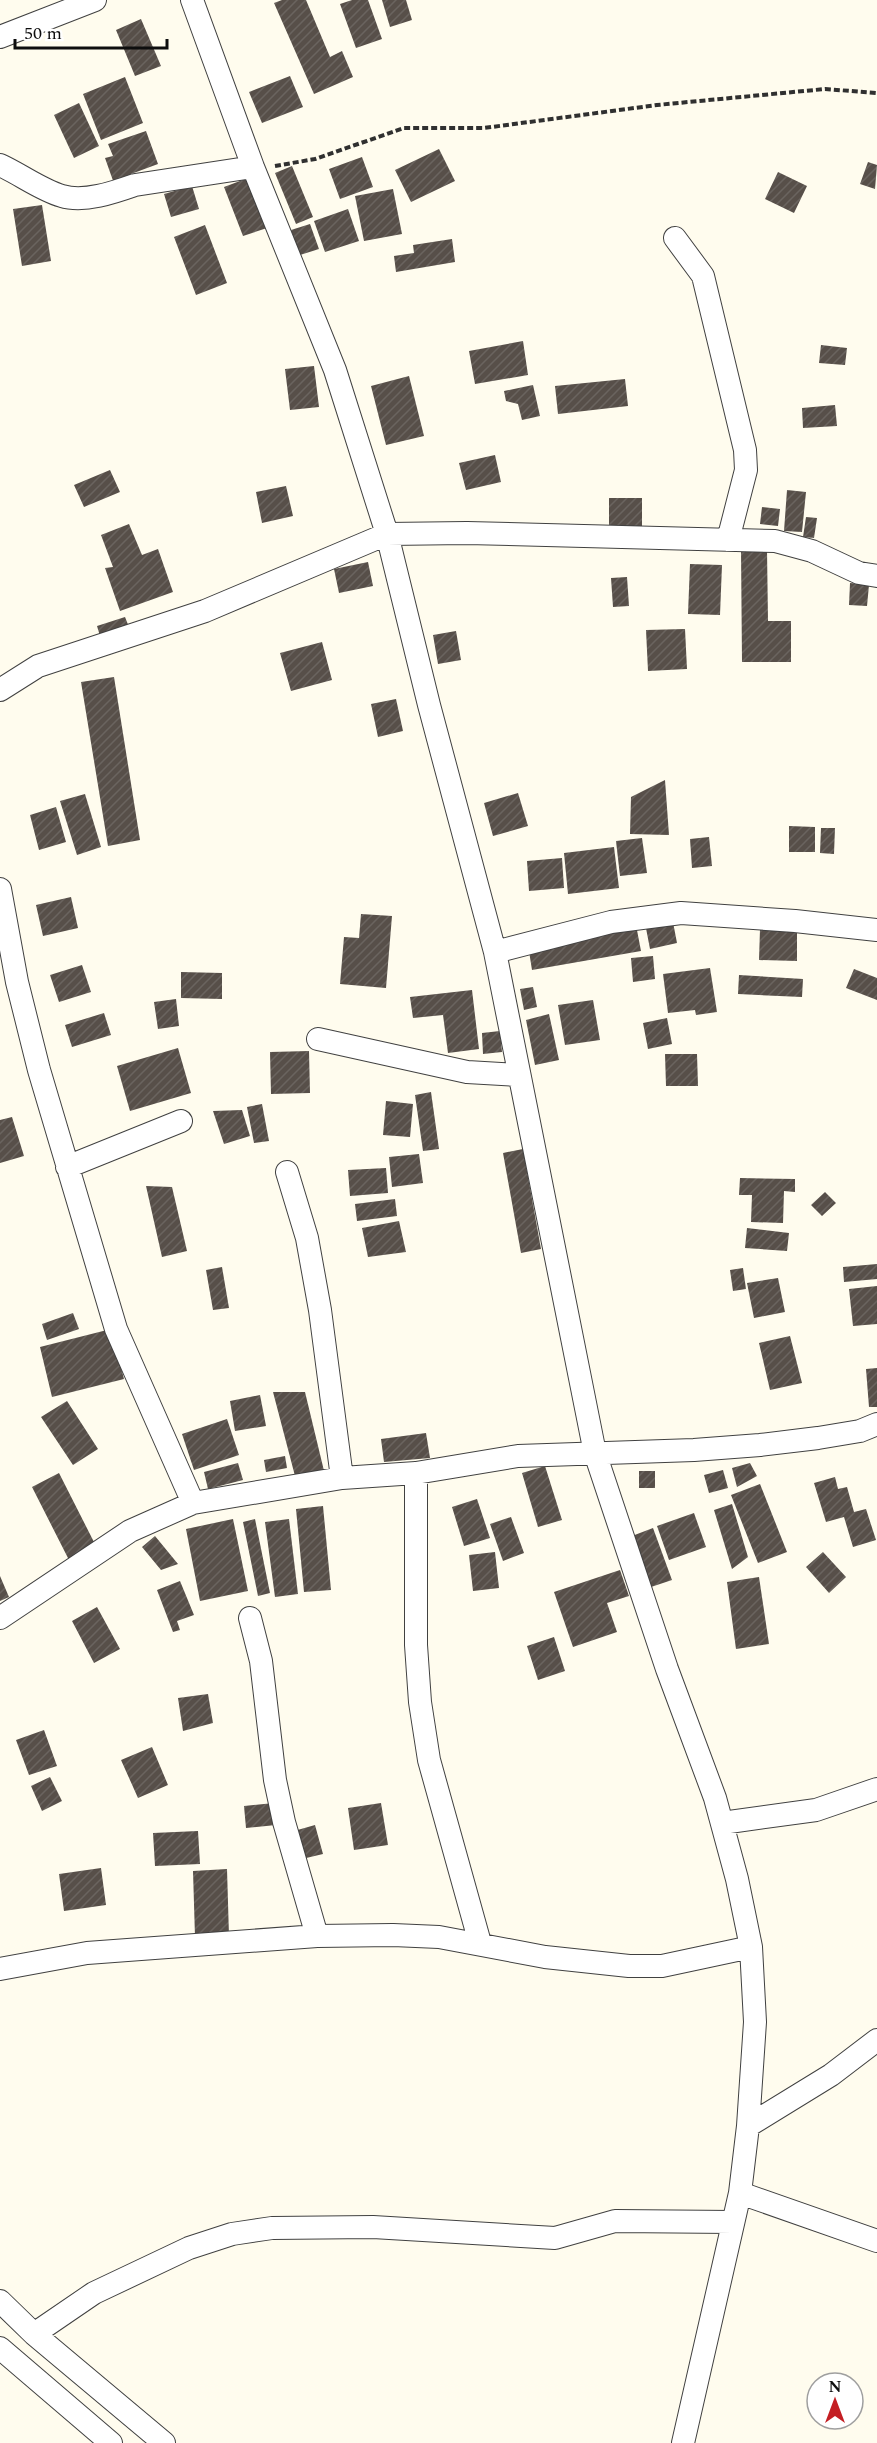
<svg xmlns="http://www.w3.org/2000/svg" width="877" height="2443" viewBox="0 0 877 2443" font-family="Spectral,serif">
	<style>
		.building { fill: url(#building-hatch) }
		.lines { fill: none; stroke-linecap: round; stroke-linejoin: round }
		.minor-casing { stroke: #414141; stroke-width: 24 }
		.path { stroke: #303030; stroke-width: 4; stroke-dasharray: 6 3; stroke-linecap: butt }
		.minor { stroke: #fff; stroke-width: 22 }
	</style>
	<defs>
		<pattern id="building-hatch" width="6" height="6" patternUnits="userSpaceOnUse" patternTransform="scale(1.5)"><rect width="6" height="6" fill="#574f49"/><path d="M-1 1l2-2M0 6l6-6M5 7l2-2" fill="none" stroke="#6a645f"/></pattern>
	</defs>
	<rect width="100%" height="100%" fill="#fffcee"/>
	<path class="building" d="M 282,0 L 306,0 L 330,57 L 342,51 L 353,77 L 314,94 L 274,3 Z
		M 352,0 L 368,0 L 382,39 L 356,48 L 340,4 Z
		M 382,0 L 406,0 L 412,20 L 390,27 Z
		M 141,19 L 161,66 L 135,76 L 116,30 Z
		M 290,76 L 303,107 L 262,123 L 249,92 Z
		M 125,77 L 143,123 L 101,140 L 83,94 Z
		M 79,103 L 99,146 L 74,158 L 54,115 Z
		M 146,131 L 158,164 L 131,174 L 135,185 L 117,192 L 105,158 L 113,156 L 108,144 Z
		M 439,149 L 455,181 L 411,202 L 395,170 Z
		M 362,157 L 373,187 L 340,199 L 329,169 Z
		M 868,162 L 877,165 L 875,189 L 860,184 Z
		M 292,166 L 313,217 L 296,224 L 275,173 Z
		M 778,172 L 807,186 L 794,213 L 765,199 Z
		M 248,178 L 267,228 L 243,236 L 224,187 Z
		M 192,186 L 199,209 L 171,217 L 164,194 Z
		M 393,189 L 402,234 L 364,241 L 355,196 Z
		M 42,205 L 51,261 L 22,266 L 13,209 Z
		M 348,209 L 359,241 L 325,252 L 314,221 Z
		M 310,224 L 319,249 L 300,255 L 291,230 Z
		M 205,225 L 227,283 L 196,295 L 174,237 Z
		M 452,239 L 455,262 L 396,272 L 394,256 L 414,253 L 413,245 Z
		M 523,341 L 528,375 L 475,384 L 469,351 Z
		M 821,345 L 847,348 L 845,365 L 819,363 Z
		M 314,366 L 319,407 L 290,410 L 285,369 Z
		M 409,376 L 424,436 L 386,445 L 371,386 Z
		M 625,379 L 628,406 L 558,414 L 555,386 Z
		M 533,385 L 540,416 L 522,420 L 518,404 L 506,401 L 504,391 Z
		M 835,405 L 837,426 L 803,428 L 802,408 Z
		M 495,455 L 501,482 L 466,490 L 459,463 Z
		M 110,470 L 120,492 L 84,507 L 74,485 Z
		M 286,486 L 293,516 L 262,523 L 256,492 Z
		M 787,490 L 806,492 L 802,532 L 784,531 Z
		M 609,498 L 642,498 L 642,529 L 609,530 Z
		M 762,507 L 780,509 L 778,526 L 760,524 Z
		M 806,517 L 817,518 L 814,538 L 803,537 Z
		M 129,524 L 142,555 L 158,549 L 173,592 L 120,611 L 105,568 L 113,567 L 101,535 Z
		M 741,550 L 767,550 L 768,621 L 791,621 L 791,662 L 742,662 Z
		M 368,562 L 373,586 L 339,593 L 334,569 Z
		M 690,564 L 722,565 L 720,615 L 688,614 Z
		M 627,577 L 629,606 L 613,607 L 611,578 Z
		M 850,583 L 869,585 L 867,606 L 849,605 Z
		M 125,617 L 129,627 L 100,636 L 97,626 Z
		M 685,629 L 687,669 L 648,671 L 646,630 Z
		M 456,631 L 461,660 L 438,664 L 433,635 Z
		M 322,642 L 332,680 L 291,691 L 280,653 Z
		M 114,677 L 140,840 L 108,846 L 81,682 Z
		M 396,699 L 403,731 L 378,737 L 371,704 Z
		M 665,780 L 669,835 L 630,834 L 631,797 Z
		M 518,793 L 528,826 L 493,836 L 484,803 Z
		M 85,794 L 101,847 L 77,855 L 60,801 Z
		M 56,807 L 66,842 L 39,850 L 30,815 Z
		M 789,826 L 815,827 L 815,852 L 789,852 Z
		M 821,828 L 835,828 L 834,854 L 820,853 Z
		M 709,837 L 712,866 L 692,868 L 690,839 Z
		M 642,838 L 647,873 L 620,876 L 616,841 Z
		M 614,847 L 619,888 L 568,894 L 564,853 Z
		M 562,858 L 564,888 L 529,891 L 527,861 Z
		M 71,897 L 78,928 L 43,936 L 36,905 Z
		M 361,914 L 392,916 L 386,988 L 340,984 L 344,937 L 359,938 Z
		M 672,917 L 677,943 L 650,949 L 645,923 Z
		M 636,925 L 641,951 L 532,970 L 528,945 Z
		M 760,929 L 797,930 L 797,961 L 759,960 Z
		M 653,956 L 655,979 L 633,982 L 631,958 Z
		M 82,965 L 91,992 L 59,1002 L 50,975 Z
		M 710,968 L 717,1012 L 696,1015 L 695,1010 L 668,1013 L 663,974 Z
		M 854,969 L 877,978 L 877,1000 L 846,988 Z
		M 181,972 L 222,973 L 222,999 L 181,998 Z
		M 739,975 L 803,979 L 802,997 L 738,994 Z
		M 533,987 L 537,1007 L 524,1010 L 520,989 Z
		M 472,990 L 479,1049 L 448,1053 L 443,1015 L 413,1018 L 410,997 Z
		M 176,999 L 179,1026 L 158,1029 L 154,1002 Z
		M 593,1000 L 600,1040 L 565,1045 L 558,1005 Z
		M 104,1013 L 111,1035 L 72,1047 L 65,1025 Z
		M 549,1014 L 559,1060 L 535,1065 L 526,1020 Z
		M 667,1018 L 672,1044 L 648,1049 L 643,1023 Z
		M 500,1031 L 502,1052 L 483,1054 L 482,1033 Z
		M 178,1048 L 191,1093 L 130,1111 L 117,1066 Z
		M 309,1051 L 310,1093 L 271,1094 L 270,1052 Z
		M 665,1054 L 697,1054 L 698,1086 L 666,1086 Z
		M 431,1092 L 439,1149 L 423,1151 L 415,1095 Z
		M 386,1101 L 413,1104 L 410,1137 L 383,1135 Z
		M 262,1104 L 269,1141 L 254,1143 L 247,1107 Z
		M 242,1110 L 250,1136 L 224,1144 L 213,1111 Z
		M 12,1117 L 24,1156 L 0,1163 L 0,1120 Z
		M 523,1149 L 541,1249 L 521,1253 L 503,1153 Z
		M 419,1154 L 423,1183 L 392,1187 L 389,1157 Z
		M 386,1168 L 388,1193 L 350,1196 L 348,1170 Z
		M 740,1178 L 795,1179 L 795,1192 L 784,1191 L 783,1223 L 751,1222 L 752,1195 L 739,1195 Z
		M 146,1186 L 172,1187 L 187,1251 L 162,1257 Z
		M 825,1192 L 836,1203 L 822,1216 L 811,1205 Z
		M 395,1199 L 397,1216 L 357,1221 L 355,1204 Z
		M 399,1221 L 406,1252 L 368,1257 L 362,1228 Z
		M 747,1228 L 789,1233 L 787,1251 L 745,1248 Z
		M 877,1264 L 877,1279 L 844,1282 L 843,1267 Z
		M 222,1267 L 229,1308 L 213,1310 L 206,1270 Z
		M 743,1268 L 746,1289 L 733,1291 L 730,1270 Z
		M 778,1278 L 785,1312 L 754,1318 L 747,1283 Z
		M 877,1286 L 877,1324 L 853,1326 L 849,1289 Z
		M 73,1313 L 79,1329 L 47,1340 L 42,1324 Z
		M 111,1329 L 124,1379 L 52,1397 L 40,1347 Z
		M 790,1336 L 802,1383 L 770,1390 L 759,1343 Z
		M 877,1368 L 877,1407 L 869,1407 L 866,1369 Z
		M 273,1392 L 305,1392 L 325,1475 L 295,1476 Z
		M 260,1395 L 266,1426 L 235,1431 L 230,1401 Z
		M 67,1401 L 98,1449 L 73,1465 L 41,1417 Z
		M 227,1419 L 239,1455 L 194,1470 L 182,1434 Z
		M 426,1433 L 430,1458 L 384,1462 L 381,1439 Z
		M 285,1456 L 287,1468 L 266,1472 L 264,1460 Z
		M 238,1463 L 243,1480 L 208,1489 L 204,1472 Z
		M 750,1463 L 757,1476 L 737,1487 L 732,1468 Z
		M 545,1466 L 562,1520 L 538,1527 L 522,1473 Z
		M 723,1470 L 728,1488 L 709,1493 L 704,1475 Z
		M 639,1471 L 655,1471 L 655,1488 L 639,1488 Z
		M 59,1473 L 96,1546 L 69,1560 L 32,1487 Z
		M 835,1477 L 838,1489 L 847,1487 L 854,1512 L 866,1509 L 876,1540 L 853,1547 L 844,1517 L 826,1522 L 814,1483 Z
		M 760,1484 L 787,1552 L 758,1563 L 731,1495 Z
		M 477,1499 L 490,1538 L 464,1546 L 452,1507 Z
		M 732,1504 L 748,1557 L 732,1569 L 714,1510 Z
		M 323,1506 L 331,1590 L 304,1592 L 296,1509 Z
		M 694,1513 L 706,1547 L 669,1560 L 657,1526 Z
		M 511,1517 L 524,1553 L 503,1561 L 490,1524 Z
		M 233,1519 L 248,1591 L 200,1601 L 186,1529 Z
		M 255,1519 L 270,1593 L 258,1596 L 243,1522 Z
		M 289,1519 L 298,1594 L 275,1597 L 265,1522 Z
		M 653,1528 L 672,1580 L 651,1587 L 632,1536 Z
		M 155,1536 L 178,1564 L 161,1570 L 142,1547 Z
		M 495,1552 L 499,1588 L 473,1591 L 469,1555 Z
		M 823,1552 L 846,1577 L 829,1593 L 806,1567 Z
		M 620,1570 L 629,1596 L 607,1603 L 617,1632 L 573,1647 L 554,1592 Z
		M 0,1576 L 9,1597 L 0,1601 Z
		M 759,1577 L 769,1644 L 736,1649 L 727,1582 Z
		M 180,1581 L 194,1615 L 177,1621 L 180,1630 L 173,1632 L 157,1590 Z
		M 97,1607 L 120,1649 L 94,1663 L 72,1621 Z
		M 554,1637 L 565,1671 L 538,1680 L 527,1646 Z
		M 208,1694 L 213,1723 L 183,1731 L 178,1698 Z
		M 44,1730 L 57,1766 L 29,1775 L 16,1740 Z
		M 152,1747 L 168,1785 L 138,1798 L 121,1760 Z
		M 50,1777 L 62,1801 L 42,1811 L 31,1786 Z
		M 274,1803 L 276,1825 L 246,1828 L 244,1806 Z
		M 381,1803 L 388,1845 L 354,1850 L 348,1808 Z
		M 315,1825 L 323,1854 L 302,1859 L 294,1831 Z
		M 198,1831 L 200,1864 L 155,1866 L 153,1833 Z
		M 101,1868 L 106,1905 L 64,1911 L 59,1874 Z
		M 227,1869 L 229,1936 L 195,1937 L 193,1871 Z"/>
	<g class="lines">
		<defs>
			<path id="minor" d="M 192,0 L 253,167 L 335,370 L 387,534 L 429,705 L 495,952 L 595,1453 L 667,1669 L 715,1798 L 737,1879 L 751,1947 L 755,2022 L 748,2126 L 740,2193 L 683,2443
				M 0,37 L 95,0
				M 0,165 C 20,174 41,190 62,196 C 84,203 115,192 135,185 L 253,167
				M 675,238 L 703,276 L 745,450 L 746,470 L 728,540
				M 0,690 L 38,666 L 205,611 L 387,534 L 467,533 L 775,541 L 812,551 L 859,573 L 877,576
				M 0,889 L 17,982 L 39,1070 L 116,1329 L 193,1503
				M 495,952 L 611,922 L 681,913 L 795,921 L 877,930
				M 318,1039 L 467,1072 L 519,1075
				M 67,1167 L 181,1121
				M 287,1172 L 307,1238 L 320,1310 L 342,1478
				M 416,1473 L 416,1645 L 420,1702 L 429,1760 L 480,1943
				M 0,1618 L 130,1531 L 193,1503 L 342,1478 L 416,1473 L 518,1456 L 694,1450 L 760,1445 L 818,1438 L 860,1431 L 877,1424
				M 250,1618 L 261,1661 L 275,1780 L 284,1822 L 317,1936
				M 722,1823 L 816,1810 L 877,1789
				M 0,1969 L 87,1953 L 317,1936 L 393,1935 L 439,1937 L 545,1957 L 629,1966 L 662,1966 L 751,1947
				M 748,2126 L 831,2075 L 877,2040
				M 740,2193 L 877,2241
				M 0,2301 L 34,2334 L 164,2443
				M 34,2334 L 94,2293 L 189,2248 L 232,2234 L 272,2228 L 373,2227 L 555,2238 L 615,2221 L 733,2222
				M 0,2348 L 111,2443"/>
		</defs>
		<use href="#minor" class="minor-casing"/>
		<path class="path" d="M 275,166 L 315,159 L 404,128 L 484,128 L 657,105 L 825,89 L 877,93"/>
		<use href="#minor" class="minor"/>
	</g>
	<g transform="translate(835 2401)"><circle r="28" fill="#ffffff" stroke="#9f9f9f" stroke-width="1.5"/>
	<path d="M0-4.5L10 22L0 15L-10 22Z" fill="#c41f23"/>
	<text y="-9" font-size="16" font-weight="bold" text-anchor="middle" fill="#0e0e0e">N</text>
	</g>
	<path d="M15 39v9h152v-9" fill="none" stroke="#0e0e0e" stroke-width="3"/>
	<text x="24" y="39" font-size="18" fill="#0e0e0e" stroke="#ffffff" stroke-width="4.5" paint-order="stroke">50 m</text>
</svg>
